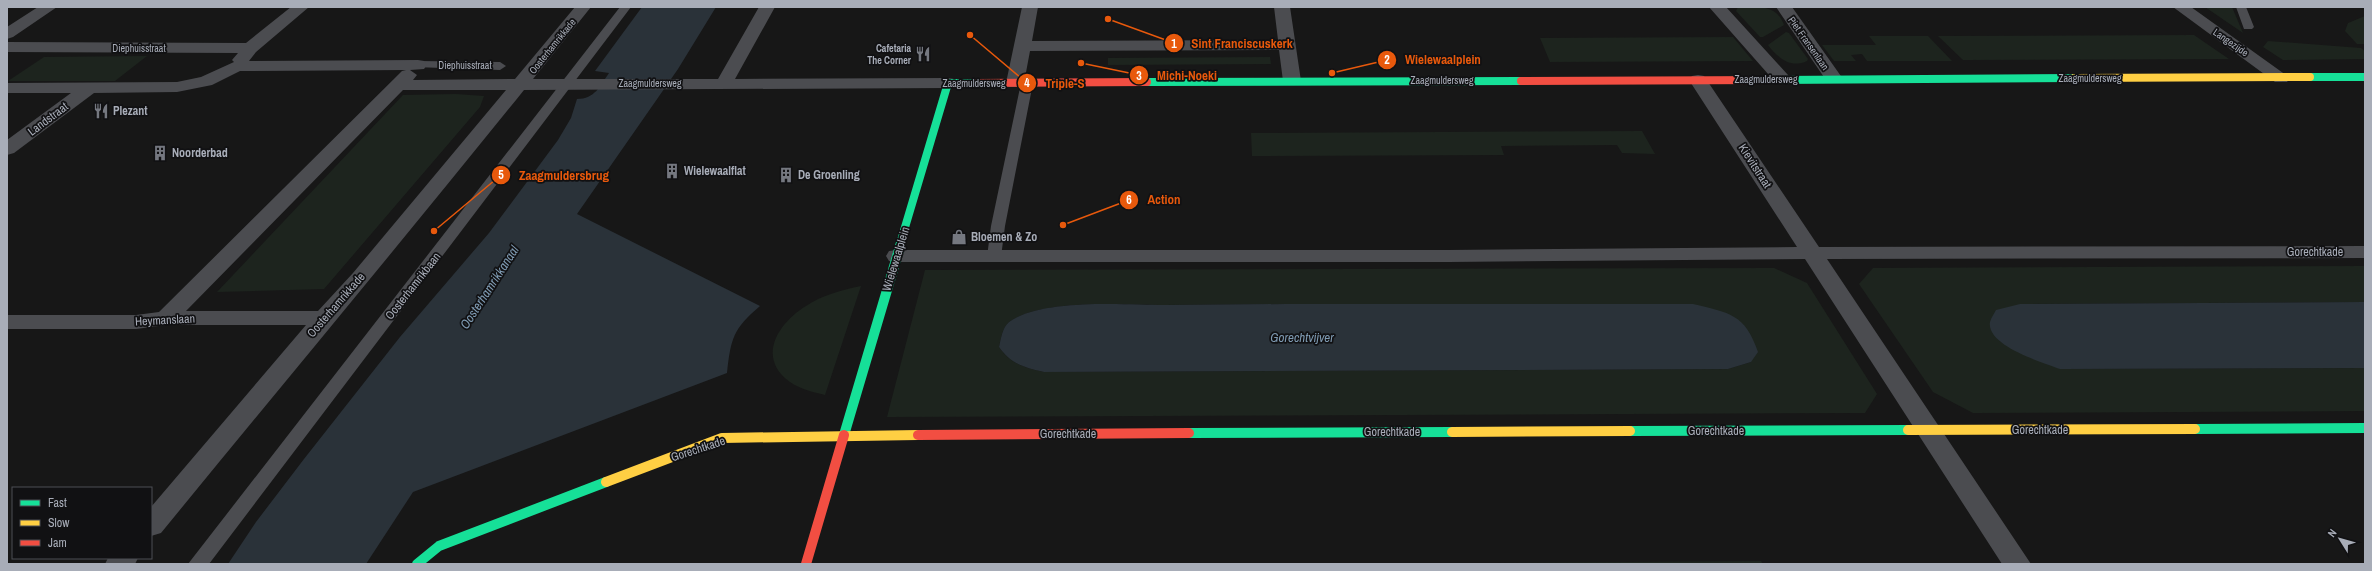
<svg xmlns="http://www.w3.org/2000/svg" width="2372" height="571" viewBox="0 0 2372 571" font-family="'Archivo Narrow',sans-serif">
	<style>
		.green { fill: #1d241e; fill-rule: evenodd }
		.water { fill: #2a3239 }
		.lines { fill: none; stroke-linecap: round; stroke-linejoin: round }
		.lane { fill: #4b4c50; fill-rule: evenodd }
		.street { fill: #4b4c50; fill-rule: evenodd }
		.fast-far1 { stroke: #16e098; stroke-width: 8 }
		.fast { stroke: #16e098; stroke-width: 10 }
		.slow-far1 { stroke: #ffcf43; stroke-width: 8 }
		.slow { stroke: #ffcf43; stroke-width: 10 }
		.jam-far1 { stroke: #f24e42; stroke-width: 8 }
		.jam { stroke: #f24e42; stroke-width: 10 }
		.labels { text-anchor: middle; stroke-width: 3.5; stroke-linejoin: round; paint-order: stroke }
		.far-street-label { font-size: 10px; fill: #a8adb8; stroke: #111113 }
		.far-poi-label { font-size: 10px; font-weight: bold; fill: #a8adb8; stroke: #111113; text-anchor: end }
		.poi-label { font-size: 12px; font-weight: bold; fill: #a8adb8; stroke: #111113; text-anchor: start }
		.street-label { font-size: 12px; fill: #a8adb8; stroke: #111113 }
		.water-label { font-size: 13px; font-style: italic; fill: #7f9bb3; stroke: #111113 }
		.leader { fill: none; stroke: #e8590c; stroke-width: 1.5 }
		.callout-dot { fill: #e8590c; stroke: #111113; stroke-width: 1.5 }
		.mark-label { font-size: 12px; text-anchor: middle; font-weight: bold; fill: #fff }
		.callout-label { font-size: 13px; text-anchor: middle; font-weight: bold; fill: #e8590c; stroke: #111113; stroke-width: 3.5; stroke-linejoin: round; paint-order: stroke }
	</style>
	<rect width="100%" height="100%" fill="#171717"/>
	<path class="green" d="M 1738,7 C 1756,7 1777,4 1784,25 L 1763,37 L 1760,37 L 1736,11 Z
		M 2205,7 L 2232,7 L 2243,33 Z
		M 2365,16 L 2365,44 L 2357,44 L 2345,31 L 2348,23 Z
		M 1786,32 L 1789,33 L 1808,59 L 1807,61 C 1790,69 1777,57 1768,45 Z
		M 2194,35 L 2229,59 L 1963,60 L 1938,36 Z
		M 1869,36 L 1928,36 L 1952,61 L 1867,61 L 1862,54 L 1851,55 L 1856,61 L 1834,61 L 1822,45 L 1876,45 Z
		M 1733,37 L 1753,61 L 1550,62 L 1540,38 Z
		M 2268,41 L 2361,48 L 2365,51 L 2365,59 L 2283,60 L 2263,47 Z
		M 147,56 L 115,81 L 8,81 L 44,57 Z
		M 1270,57 L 1271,64 L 1108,65 L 1108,58 Z
		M 456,94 L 484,96 L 480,107 L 324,289 L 217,292 L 403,95 Z
		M 1642,131 L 1655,154 L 1622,153 L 1617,145 L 1501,146 L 1504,155 L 1252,156 L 1251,133 Z
		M 2365,266 L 2365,302 L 2020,304 L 2060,369 L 2365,368 L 2365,411 L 1973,413 L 1933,392 L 1859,284 L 1873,268 Z
		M 1774,268 L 1807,283 L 1877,394 L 1865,413 L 887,417 L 925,270 ZM 1302,304 L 1751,362 L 1728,369 L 1044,372 C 1025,368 1011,364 999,347 C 1001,339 1002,328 1009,322 C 1044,298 1123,305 1165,305 C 1210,305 1256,304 1302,304 Z
		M 861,286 L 825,395 C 813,392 800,389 790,382 C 756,358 778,323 806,306 C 822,295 842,290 861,286 Z
		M 1761,561 L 1763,564 L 1360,564 Z"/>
	<path class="water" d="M 642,7 L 716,7 L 678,69 L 577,214 L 760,306 C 733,329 731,338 727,373 L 413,492 L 366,564 L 228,564 L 256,522 L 304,459 L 400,337 L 489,233 L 558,140 L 571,118 L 577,99 C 595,99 600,86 609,73 L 595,71 Z
		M 2365,302 L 2365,368 L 2060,369 C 2044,363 1986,346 1990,322 C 1991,318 1994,314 1996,310 L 2020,304 Z
		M 1302,304 L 1693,304 C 1730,313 1745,314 1758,352 L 1751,362 L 1728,369 L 1044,372 C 1025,368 1011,364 999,347 C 1001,339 1002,328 1009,322 C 1043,298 1124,305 1165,305 C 1210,305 1256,304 1302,304 Z"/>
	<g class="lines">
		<path class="lane" d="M 620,7 L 631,7 L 209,564 L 188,564 Z
			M 2236,7 L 2246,7 L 2254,27 L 2252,29 L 2244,29 Z
			M 418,61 L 500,62 L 506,66 L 500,70 L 414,67 L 412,65 L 414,63 Z
			M 1027,79 L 1033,83 L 1005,226 L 1001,257 L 994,261 L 987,257 L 991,226 L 1021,83 Z"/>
		<path class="street" d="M 38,7 L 57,7 L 13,37 L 7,39 L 7,27 Z
			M 291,7 L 309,7 L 256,52 L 249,61 L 418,60 L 424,61 L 427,65 L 424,69 L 410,70 L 417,75 L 413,80 L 515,79 L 575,7 L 591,7 L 533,79 L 718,79 L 759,7 L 775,7 L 735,79 L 948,78 L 954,79 L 957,83 L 954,87 L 948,88 L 524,90 C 404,239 282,385 161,533 L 151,536 L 151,507 L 306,325 L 166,325 L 136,329 L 7,329 L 7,315 L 136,315 L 159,312 L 402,71 L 406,70 L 240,71 L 212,85 L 177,92 L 94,93 L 14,153 L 7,155 L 7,140 L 71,93 L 7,93 L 7,83 L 177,82 L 201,77 L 234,62 L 232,60 L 238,53 L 7,52 L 7,42 L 246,43 ZM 403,90 L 506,90 L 353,273 L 318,311 L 186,311 Z
			M 1022,7 L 1038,7 L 1032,41 L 1278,40 L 1274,7 L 1290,7 L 1301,81 L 1298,85 L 1286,85 L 1283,81 L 1279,50 L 1030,51 L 1024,83 L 1021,87 L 1009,87 L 1006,83 Z
			M 1709,7 L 1726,7 L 1788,75 L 1791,79 L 1788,83 L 1776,83 Z
			M 1776,7 L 1792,7 L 1843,79 L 1840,83 L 1828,83 Z
			M 2173,7 L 2191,7 L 2290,78 L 2287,82 L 2275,82 Z
			M 1698,75 L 1704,76 L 1819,247 L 2365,246 L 2365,258 L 1827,259 L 2031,564 L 2002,564 L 1805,259 L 1448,262 L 897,262 L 889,261 L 886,256 L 889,251 L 897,250 L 1448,250 L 1797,247 L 1689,80 L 1692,76 Z
			M 108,558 L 138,558 L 135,564 L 105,564 Z"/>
		<path class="fast-far1" d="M 2310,77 L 2365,77
			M 1772,80 L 2074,78
			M 1147,82 L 1521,81
			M 900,244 L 948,83 L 976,83"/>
		<path class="fast" d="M 2195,429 L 2365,428
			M 1630,431 L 1908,430
			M 1189,433 L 1452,432
			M 844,435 L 901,243
			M 417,564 L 439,546 L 606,482"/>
		<path class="slow-far1" d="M 2074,78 L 2310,77"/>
		<path class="slow" d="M 1908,430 L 2195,429
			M 1452,432 L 1630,431
			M 606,482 L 722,438 L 918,435"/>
		<path class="jam-far1" d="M 1521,81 L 1772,80
			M 976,83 L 1147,82"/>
		<path class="jam" d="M 918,435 L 1189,433
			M 806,564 L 844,435"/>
	</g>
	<defs>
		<symbol id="restaurant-bare" viewBox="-9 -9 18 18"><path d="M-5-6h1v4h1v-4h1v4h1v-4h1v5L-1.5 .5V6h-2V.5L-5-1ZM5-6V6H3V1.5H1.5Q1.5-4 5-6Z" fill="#757880" stroke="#111113" stroke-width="2.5" paint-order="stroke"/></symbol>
		<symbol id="building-bare" viewBox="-9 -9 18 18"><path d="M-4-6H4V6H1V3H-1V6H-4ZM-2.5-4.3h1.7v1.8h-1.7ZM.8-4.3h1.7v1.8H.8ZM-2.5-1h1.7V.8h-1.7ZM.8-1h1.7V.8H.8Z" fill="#757880" stroke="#111113" stroke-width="2.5" paint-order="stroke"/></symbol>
		<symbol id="shop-bare" viewBox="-9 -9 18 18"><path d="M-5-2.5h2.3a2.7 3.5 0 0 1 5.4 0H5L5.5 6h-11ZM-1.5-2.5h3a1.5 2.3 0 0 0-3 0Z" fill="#757880" stroke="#111113" stroke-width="2.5" paint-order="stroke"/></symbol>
	</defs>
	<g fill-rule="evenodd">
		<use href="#restaurant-bare" x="912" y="43" width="22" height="22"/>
		<use href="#restaurant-bare" x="90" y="100" width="22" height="22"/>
		<use href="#building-bare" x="149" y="142" width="22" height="22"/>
		<use href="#building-bare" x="661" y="160" width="22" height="22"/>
		<use href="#building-bare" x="775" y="164" width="22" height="22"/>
		<use href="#shop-bare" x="948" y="226" width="22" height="22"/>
	</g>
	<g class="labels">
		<g class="far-street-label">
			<text transform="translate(2231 42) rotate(35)" y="4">Langezijde</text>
			<text transform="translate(1809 43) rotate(55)" y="4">Piet Fransenlaan</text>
			<text transform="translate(552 46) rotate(-51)" y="4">Oosterhamrikkade</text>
			<text x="139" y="52">Diephuisstraat</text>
			<text x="465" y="69">Diephuisstraat</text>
			<text x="2090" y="82">Zaagmuldersweg</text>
			<text x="1766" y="83">Zaagmuldersweg</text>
			<text x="1442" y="84">Zaagmuldersweg</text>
			<text x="650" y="87">Zaagmuldersweg</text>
			<text x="974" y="87">Zaagmuldersweg</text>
		</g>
		<g class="far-poi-label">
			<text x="911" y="52">Cafetaria<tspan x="911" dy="12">The Corner</tspan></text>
		</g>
		<g class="poi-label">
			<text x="113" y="115">Plezant</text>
			<text x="172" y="157">Noorderbad</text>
			<text x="684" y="175">Wielewaalflat</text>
			<text x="798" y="179">De Groenling</text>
			<text x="971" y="241">Bloemen &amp; Zo</text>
		</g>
		<g class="street-label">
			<text transform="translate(48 119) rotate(-37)" y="4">Landstraat</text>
			<text transform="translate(1755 166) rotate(57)" y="4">Kievitstraat</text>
			<text x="2315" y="256">Gorechtkade</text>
			<text transform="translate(896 259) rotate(-73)" y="4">Wielewaalplein</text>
			<text transform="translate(413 286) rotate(-52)" y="4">Oosterhamrikbaan</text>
			<text transform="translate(336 305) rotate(-49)" y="4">Oosterhamrikkade</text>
			<text transform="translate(165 320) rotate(-3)" y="4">Heymanslaan</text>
			<text x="2040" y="434">Gorechtkade</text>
			<text x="1716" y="435">Gorechtkade</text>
			<text x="1392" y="436">Gorechtkade</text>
			<text x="1068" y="438">Gorechtkade</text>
			<text transform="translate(698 449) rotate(-18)" y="4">Gorechtkade</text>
		</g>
		<g class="water-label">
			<text transform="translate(489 287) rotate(-57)" y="5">Oosterhamrikkanaal</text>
			<text x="1302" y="342">Gorechtvijver</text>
		</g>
	</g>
	<path class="leader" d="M1108 19L1174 43M1332 73L1387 60M1081 63L1139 75M970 35L1027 83M434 231L501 175M1063 225L1129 200"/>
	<g class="callout-dot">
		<circle cx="1108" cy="19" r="4"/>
		<circle cx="1332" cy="73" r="4"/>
		<circle cx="1081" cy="63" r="4"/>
		<circle cx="970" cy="35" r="4"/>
		<circle cx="434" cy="231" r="4"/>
		<circle cx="1063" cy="225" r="4"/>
		<circle cx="1174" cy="43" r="10"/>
		<circle cx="1387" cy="60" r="10"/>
		<circle cx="1139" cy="75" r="10"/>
		<circle cx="1027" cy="83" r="10"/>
		<circle cx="501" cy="175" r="10"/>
		<circle cx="1129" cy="200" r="10"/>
	</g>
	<g class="mark-label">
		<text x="1174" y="48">1</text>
		<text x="1387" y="64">2</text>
		<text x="1139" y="80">3</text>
		<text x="1027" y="87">4</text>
		<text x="501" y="179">5</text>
		<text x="1129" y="204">6</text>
	</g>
	<g class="callout-label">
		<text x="1242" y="48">Sint Franciscuskerk</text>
		<text x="1443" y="64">Wielewaalplein</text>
		<text x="1187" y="80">Michi-Noeki</text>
		<text x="1065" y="88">Triple-S</text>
		<text x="564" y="180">Zaagmuldersbrug</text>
		<text x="1164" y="204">Action</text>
	</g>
	<rect width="2372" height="571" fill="none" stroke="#a8adb8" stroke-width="16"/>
	<rect x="12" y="487" width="140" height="72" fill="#111113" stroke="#4d4f55"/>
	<rect x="20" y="500" width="20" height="6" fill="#16e098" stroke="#4d4f55"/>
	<text x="48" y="507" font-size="12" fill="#a8adb8">Fast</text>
	<rect x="20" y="520" width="20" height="6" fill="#ffcf43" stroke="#4d4f55"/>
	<text x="48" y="527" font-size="12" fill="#a8adb8">Slow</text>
	<rect x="20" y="540" width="20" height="6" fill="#f24e42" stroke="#4d4f55"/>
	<text x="48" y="547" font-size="12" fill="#a8adb8">Jam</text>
	<g transform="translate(2340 539) rotate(307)" stroke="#111113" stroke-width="3" paint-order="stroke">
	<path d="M0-3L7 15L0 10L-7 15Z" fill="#a8adb8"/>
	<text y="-6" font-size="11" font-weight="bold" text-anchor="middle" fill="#a8adb8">N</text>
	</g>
</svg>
